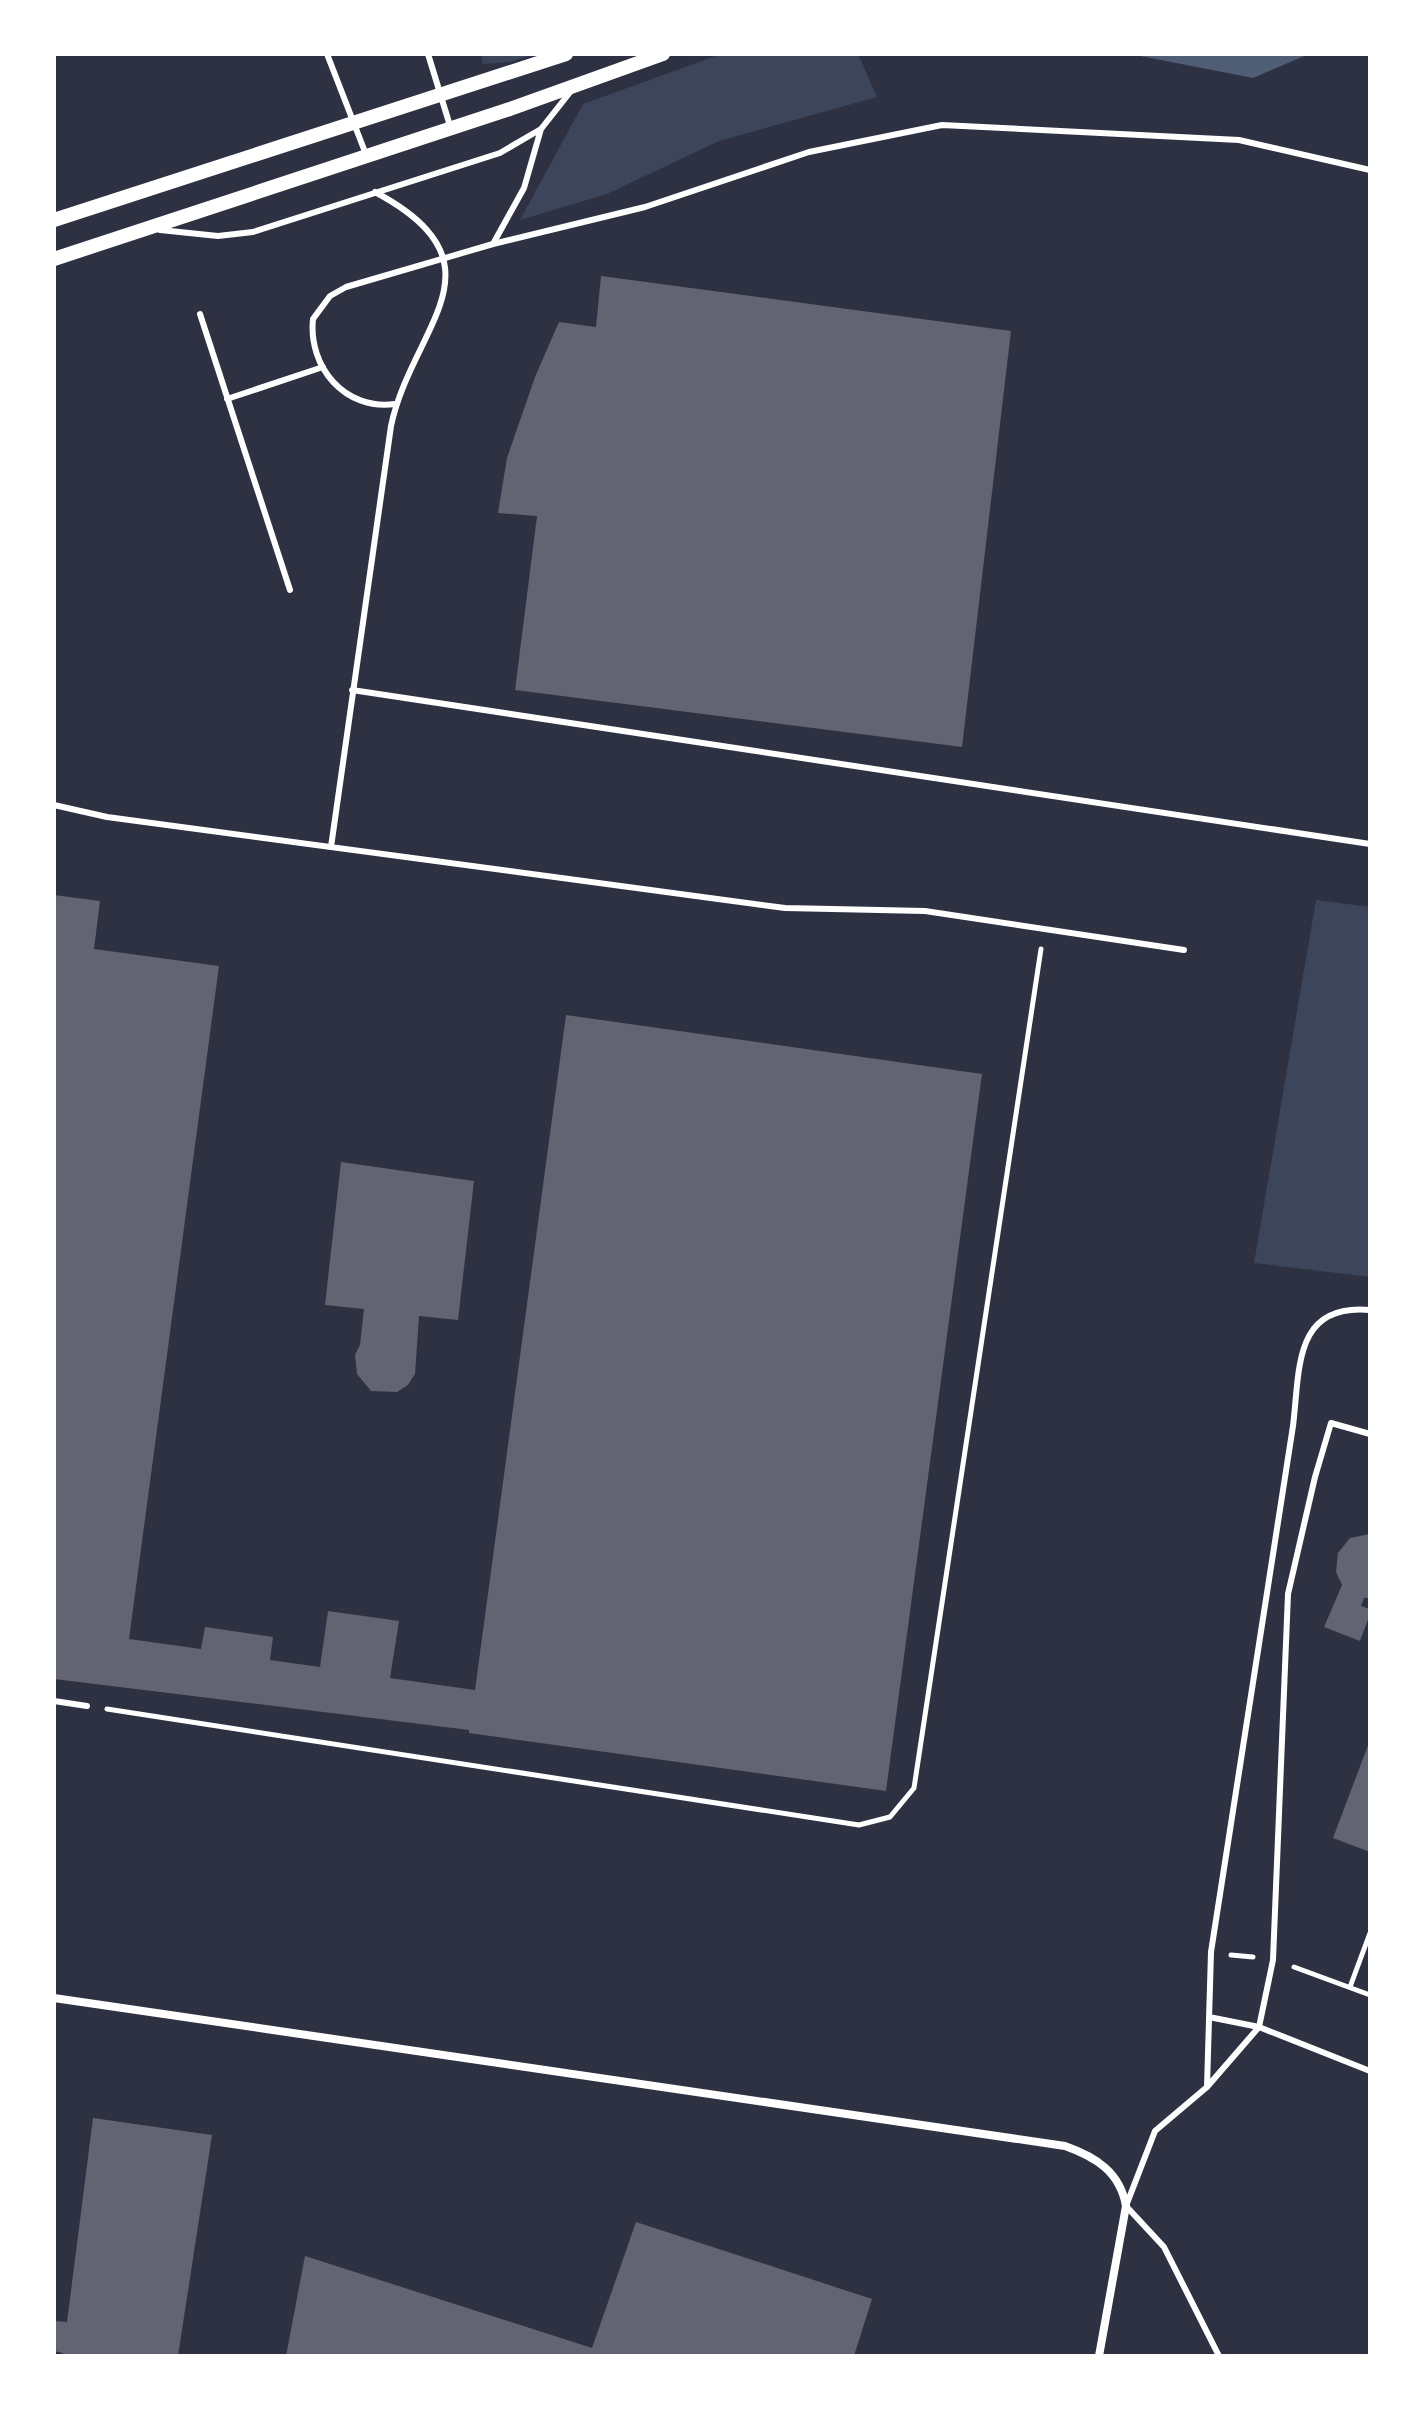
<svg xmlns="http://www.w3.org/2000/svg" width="1424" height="2410" viewBox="0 0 1424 2410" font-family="Merriweather,serif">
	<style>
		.green { fill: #3c4559 }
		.water { fill: #4f5d75 }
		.building { fill: #626471 }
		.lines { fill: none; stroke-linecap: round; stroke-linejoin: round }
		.path { stroke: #fff; stroke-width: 5 }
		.service { stroke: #fff; stroke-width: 6 }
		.minor { stroke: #fff; stroke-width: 8 }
		.tertiary { stroke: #fff; stroke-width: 14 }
	</style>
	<rect width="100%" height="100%" fill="#2d3142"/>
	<path class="green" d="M 481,54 L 534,54 L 511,62 L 483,64 Z
		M 721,54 L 858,54 L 877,97 L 719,141 L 607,194 L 520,220 L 583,104 Z
		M 1316,900 L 1370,907 L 1370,1277 L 1254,1263 Z"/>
	<path class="water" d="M 1130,54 L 1309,54 L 1253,78 Z"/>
	<path class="building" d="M 601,276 L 1011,331 L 962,747 L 515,690 L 537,516 L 498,513 L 507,458 L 535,377 L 559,322 L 596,327 Z
		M 54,895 L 100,901 L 94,949 L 219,966 L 129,1639 L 201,1649 L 205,1627 L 273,1637 L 270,1660 L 320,1667 L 328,1611 L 399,1621 L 390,1678 L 475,1690 L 566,1015 L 982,1074 L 886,1791 L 469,1733 L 469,1730 L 54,1679 Z
		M 341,1162 L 474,1181 L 458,1320 L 419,1316 L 415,1374 L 408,1385 L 397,1392 L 371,1391 L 357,1374 L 355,1355 L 360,1345 L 364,1309 L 325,1305 Z
		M 1370,1534 L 1370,1598 L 1364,1598 L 1361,1606 L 1370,1609 L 1370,1614 L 1360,1641 L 1324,1627 L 1342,1585 L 1336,1572 L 1338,1553 L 1350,1538 Z
		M 1370,1740 L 1370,1852 L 1333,1838 Z
		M 93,2118 L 212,2135 L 178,2356 L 62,2356 L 63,2353 L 54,2351 L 54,2321 L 67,2322 Z
		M 636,2222 L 872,2299 L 854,2356 L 286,2356 L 305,2256 L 592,2348 Z"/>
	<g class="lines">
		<path class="path" d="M 107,1709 L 859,1825 L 890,1817 L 914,1788 L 1041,949
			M 1231,1955 L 1253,1957
			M 1294,1967 L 1370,1995
			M 1350,1987 L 1370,1933"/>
		<path class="service" d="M 327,54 L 367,157
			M 428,54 L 451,129
			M 160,230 L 218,236 L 253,232 L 500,153 L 541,129 L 571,91
			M 493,244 L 645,207 L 809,152 L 942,125 L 1239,140 L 1370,170
			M 200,314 L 290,590
			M 227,399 L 323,367
			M 395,404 C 345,411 308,367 313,319 L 330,296 L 346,287 L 493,244 L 524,188 L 541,129
			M 352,690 L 1370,844
			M 54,805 L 107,817 L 785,908 L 925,911 L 1184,950
			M 331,847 L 391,426 C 412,326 511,265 375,192
			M 54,1701 L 87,1706
			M 1209,2017 L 1259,2027 L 1370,2071
			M 1207,2087 L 1211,1952 L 1293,1426 C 1300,1370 1293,1303 1370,1310
			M 1219,2356 L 1164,2247 L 1126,2206 L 1155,2131 L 1207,2087 L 1259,2027 L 1273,1960 L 1288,1594 L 1315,1477 L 1331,1423 L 1370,1434"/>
		<path class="minor" d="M 54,1998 L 1065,2146 C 1096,2157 1120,2172 1126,2206 L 1099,2356"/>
		<path class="tertiary" d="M 54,220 L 566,54
			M 54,259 L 510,109 L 663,54"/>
	</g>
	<rect width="1424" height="2410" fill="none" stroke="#ffffff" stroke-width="112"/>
</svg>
